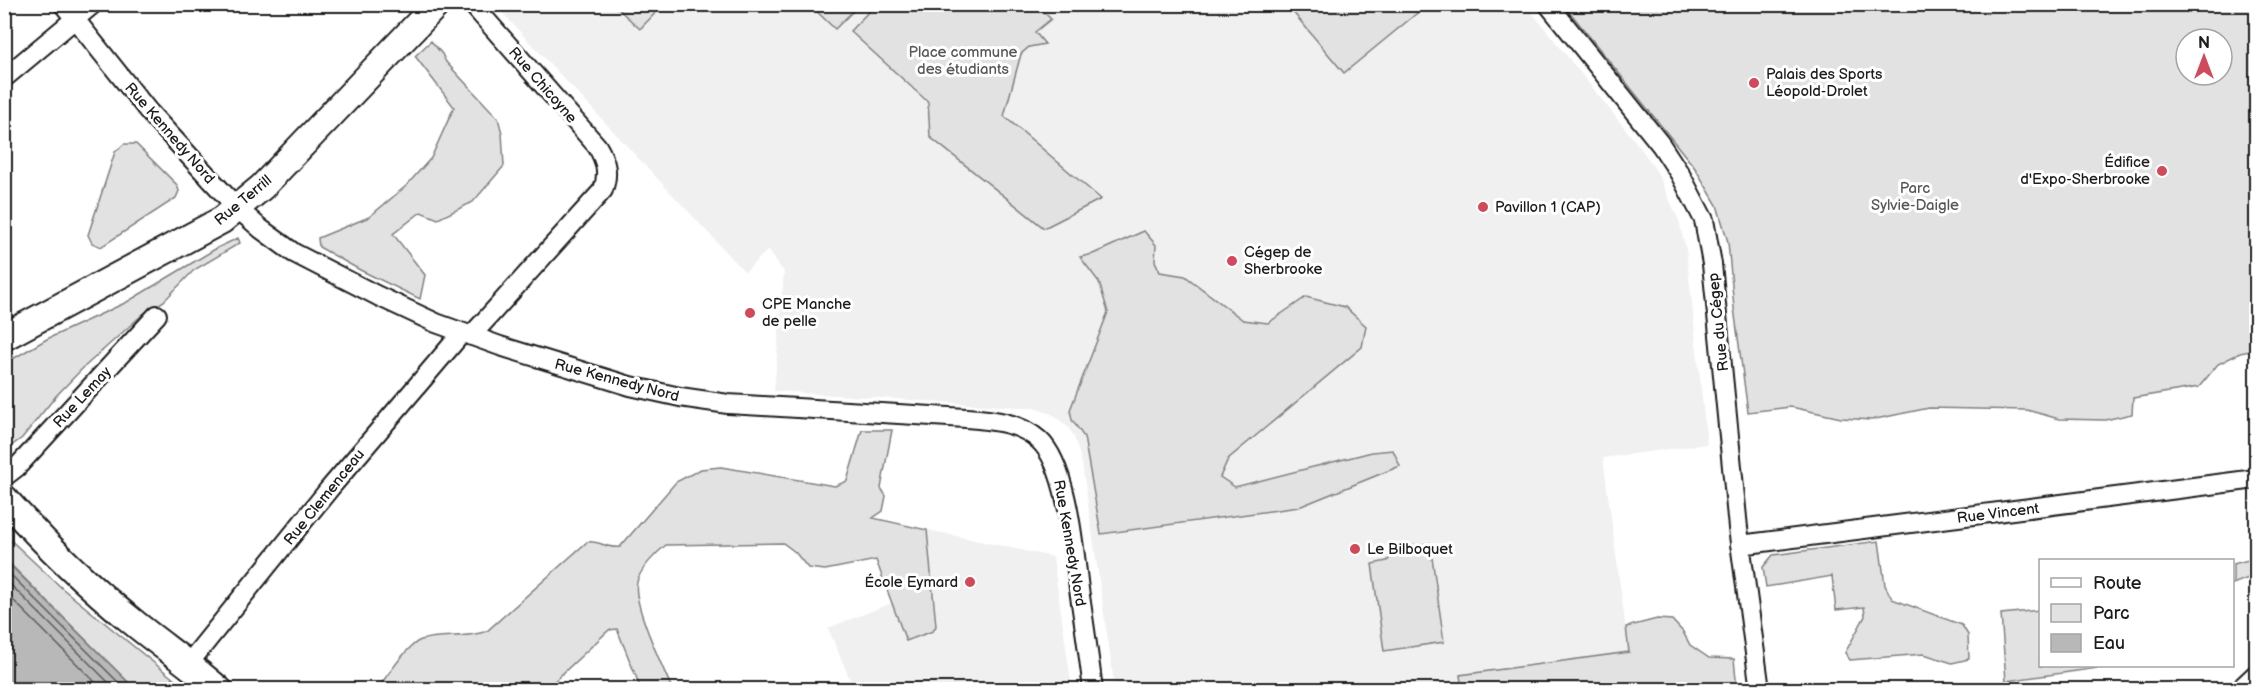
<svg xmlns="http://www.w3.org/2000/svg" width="2261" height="694" viewBox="0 0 2261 694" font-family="'Balsamiq Sans',sans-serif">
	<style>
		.built { fill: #f0f0f0 }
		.green { fill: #e2e2e2; stroke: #7f7f7f; stroke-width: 1.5; fill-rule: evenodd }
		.water { fill: #b8b8b8; stroke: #7a7a7a; stroke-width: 1.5 }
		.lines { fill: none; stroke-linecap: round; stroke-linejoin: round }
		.shore { stroke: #5a5a5a; stroke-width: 1.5 }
		.street-casing { stroke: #1c1c1c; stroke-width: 22 }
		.secondary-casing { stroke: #1c1c1c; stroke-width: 30 }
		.street { stroke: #fff; stroke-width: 18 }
		.secondary { stroke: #fff; stroke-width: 26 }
		.poi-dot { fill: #d1495b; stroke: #fff; stroke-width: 2 }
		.labels { text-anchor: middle; stroke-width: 6; stroke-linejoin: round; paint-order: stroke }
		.park-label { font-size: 15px; fill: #575757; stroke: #fff }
		.poi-label { font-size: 15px; fill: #1c1c1c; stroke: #fff; text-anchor: start }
		.street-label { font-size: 15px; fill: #1c1c1c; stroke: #fff }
	</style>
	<rect width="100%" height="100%" fill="#fff"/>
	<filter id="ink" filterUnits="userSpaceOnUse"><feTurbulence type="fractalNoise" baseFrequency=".0167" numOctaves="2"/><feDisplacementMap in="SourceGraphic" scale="12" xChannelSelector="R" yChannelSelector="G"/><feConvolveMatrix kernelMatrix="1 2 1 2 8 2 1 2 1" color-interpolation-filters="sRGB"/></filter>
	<g filter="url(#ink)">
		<path class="built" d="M 495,5 L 1526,5 L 1643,151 L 1657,172 L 1679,221 L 1686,249 L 1707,444 L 1603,458 L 1629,652 L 1460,675 L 1462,689 L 1115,689 L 1082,463 L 1074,437 L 1068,427 L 1052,414 L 1033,408 L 774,391 L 784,272 L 768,250 L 745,272 Z
			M 860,515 L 1053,557 L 1072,689 L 854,689 L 828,628 L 892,603 Z"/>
		<path class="green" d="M 614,5 L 663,5 L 640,29 Z
			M 810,5 L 859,5 L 835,29 Z
			M 875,5 L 1036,5 L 1051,19 L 1035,32 L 1045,44 L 1029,47 L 1021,54 L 1004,116 L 1101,199 L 1044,228 L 930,137 L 928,102 L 850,31 Z
			M 1287,5 L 1427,5 L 1344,73 Z
			M 1564,5 L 2256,5 L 2256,350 L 2240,353 L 2218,364 L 2199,387 L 2133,398 L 2132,414 L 2105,420 L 2059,419 L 2027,410 L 1929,408 L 1871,420 L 1841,418 L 1791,407 L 1748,412 L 1734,308 L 1728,242 L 1717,205 L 1695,168 ZM 2186,39 L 2222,39 L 2222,75 L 2186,75 Z
			M 431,41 L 442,54 L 446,62 L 498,118 L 502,133 L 504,166 L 473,202 L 438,219 L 421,212 L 393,234 L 425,275 L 420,299 L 360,270 L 319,247 L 318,238 L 369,217 L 406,186 L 431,158 L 454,107 L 415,56 Z
			M 124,144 L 136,144 L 177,185 L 179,191 L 176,198 L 101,247 L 92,243 L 88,235 L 115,152 Z
			M 1144,231 L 1156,245 L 1155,261 L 1160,272 L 1185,276 L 1243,320 L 1268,323 L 1306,297 L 1345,307 L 1366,326 L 1362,347 L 1228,459 L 1220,477 L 1235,487 L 1372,452 L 1393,450 L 1400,466 L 1299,507 L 1101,534 L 1084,437 L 1072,420 L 1070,410 L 1108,312 L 1099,282 L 1080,257 L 1093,254 Z
			M 238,238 L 240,243 L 194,270 L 164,301 L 143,314 L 82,369 L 56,396 L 22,438 L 11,446 L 5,448 L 4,364 L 47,339 L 127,302 L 217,248 Z
			M 862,430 L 892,430 L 881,488 L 886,496 L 883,511 L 873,518 L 927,530 L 936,626 L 933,631 L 906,641 L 876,560 L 825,570 L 808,568 L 795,552 L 783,543 L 666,545 C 656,553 640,569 637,582 C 632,604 663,667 672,689 L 641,689 L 617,629 L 609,630 L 546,689 L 377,689 C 387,677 407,645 421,640 C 442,634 466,639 487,631 L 587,542 C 599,540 607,549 620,547 L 676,482 L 701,469 L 721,467 L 835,486 L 847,481 Z
			M 4,534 L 63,589 L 186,689 L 135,689 L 5,559 Z
			M 1879,541 L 1885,585 L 1892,599 L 1962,625 L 1968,635 L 1969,659 L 1952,663 L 1924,654 L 1850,660 L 1845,653 L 1865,616 L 1864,607 L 1836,610 L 1832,576 L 1766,587 L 1763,567 L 1773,555 Z
			M 1430,543 L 1444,642 L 1384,651 L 1372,564 L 1387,561 L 1401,547 Z
			M 2256,558 L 2256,575 L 2233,584 L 2233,564 Z
			M 2040,610 L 2040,666 L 2112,666 L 2006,681 L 2001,614 Z
			M 1657,619 L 1672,620 L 1683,632 L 1690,645 L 1709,658 L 1734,659 L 1737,689 L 1462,689 L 1460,675 L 1629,652 L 1626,627 Z"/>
		<path class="water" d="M 4,559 L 135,689 L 5,689 Z"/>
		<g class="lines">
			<path class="shore" d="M 4,568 L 126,690
				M 4,578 L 116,690
				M 4,591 L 103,690"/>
			<defs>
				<path id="street" d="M 63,4 L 149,112 L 237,208 L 261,229 L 294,253 L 378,296 L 436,323 L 500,346 L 630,386 L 680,397 L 728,404 L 966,418 C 992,420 1019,422 1039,440 C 1068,466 1074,551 1079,589 C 1084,623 1089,656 1093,690
					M 1548,4 L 1661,145 L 1680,174 L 1704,220 L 1712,264 L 1738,528 L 1760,690
					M 4,78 L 93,4
					M 471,336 L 603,190 C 609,173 606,161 597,146 L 472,4
					M 4,477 L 17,467 L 157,315
					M 1740,545 L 2256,479
					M 189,663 L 330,488 L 462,333
					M 2239,690 L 2256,674"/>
				<path id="secondary" d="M 4,337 L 222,220 L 262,187 L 437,4
					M 4,498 C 43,542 87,585 133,622 C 161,645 191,665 219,690"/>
			</defs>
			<use href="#street" class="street-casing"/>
			<use href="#secondary" class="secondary-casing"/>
			<use href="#street" class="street"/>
			<use href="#secondary" class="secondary"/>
		</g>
	</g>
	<g class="poi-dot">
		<circle cx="1754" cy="83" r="6"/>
		<circle cx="2162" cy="171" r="6"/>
		<circle cx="1483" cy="207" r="6"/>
		<circle cx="1232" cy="261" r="6"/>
		<circle cx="750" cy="313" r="6"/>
		<circle cx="1355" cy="549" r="6"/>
		<circle cx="970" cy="582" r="6"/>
	</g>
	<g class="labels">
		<g class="park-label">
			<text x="963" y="57">Place commune<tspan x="963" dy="17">des étudiants</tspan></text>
			<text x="1915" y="193">Parc<tspan x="1915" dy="17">Sylvie-Daigle</tspan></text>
		</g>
		<g class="poi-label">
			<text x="1766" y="79">Palais des Sports<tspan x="1766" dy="17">Léopold-Drolet</tspan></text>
			<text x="2150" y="167" text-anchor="end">Édifice<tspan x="2150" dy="17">d'Expo-Sherbrooke</tspan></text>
			<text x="1495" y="212">Pavillon 1 (CAP)</text>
			<text x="1244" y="257">Cégep de<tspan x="1244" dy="17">Sherbrooke</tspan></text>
			<text x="762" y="309">CPE Manche<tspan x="762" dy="17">de pelle</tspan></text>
			<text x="1367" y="554">Le Bilboquet</text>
			<text x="958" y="587" text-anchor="end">École Eymard</text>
		</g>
		<g class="street-label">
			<text transform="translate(543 85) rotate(49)" y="5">Rue Chicoyne</text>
			<text transform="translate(170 133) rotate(49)" y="5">Rue Kennedy Nord</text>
			<text transform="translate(243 200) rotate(-40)" y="5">Rue Terrill</text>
			<text transform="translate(1718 322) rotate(-96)" y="5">Rue du Cégep</text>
			<text transform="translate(617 380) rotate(15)" y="5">Rue Kennedy Nord</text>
			<text transform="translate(82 397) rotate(-47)" y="5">Rue Lemay</text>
			<text transform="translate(324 497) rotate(-51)" y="5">Rue Clemenceau</text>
			<text transform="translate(1998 513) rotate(-7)" y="5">Rue Vincent</text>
			<text transform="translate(1070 543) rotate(80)" y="5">Rue Kennedy Nord</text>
		</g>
	</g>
	<rect width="2261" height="694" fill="none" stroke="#fff" stroke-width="24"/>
	<rect x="12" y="12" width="2237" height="670" fill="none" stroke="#1c1c1c" stroke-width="2" filter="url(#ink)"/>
	<rect x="2039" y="559" width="195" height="108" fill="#ffffff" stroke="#a4a4a4" stroke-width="1.5"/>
	<rect x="2051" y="578" width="30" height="9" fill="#ffffff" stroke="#a4a4a4" stroke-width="1.5"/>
	<text x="2093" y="589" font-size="18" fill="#1c1c1c">Route</text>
	<rect x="2051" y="604" width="30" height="18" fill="#e2e2e2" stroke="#a4a4a4" stroke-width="1.5"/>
	<text x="2093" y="619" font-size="18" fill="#1c1c1c">Parc</text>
	<rect x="2051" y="634" width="30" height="18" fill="#b8b8b8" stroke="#a4a4a4" stroke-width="1.5"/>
	<text x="2093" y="649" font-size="18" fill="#1c1c1c">Eau</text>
	<g transform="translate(2204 57)"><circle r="28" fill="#ffffff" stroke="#a4a4a4" stroke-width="1.5"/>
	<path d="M0-4.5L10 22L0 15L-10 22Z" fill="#d1495b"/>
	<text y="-9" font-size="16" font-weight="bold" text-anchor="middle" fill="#1c1c1c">N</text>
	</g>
</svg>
